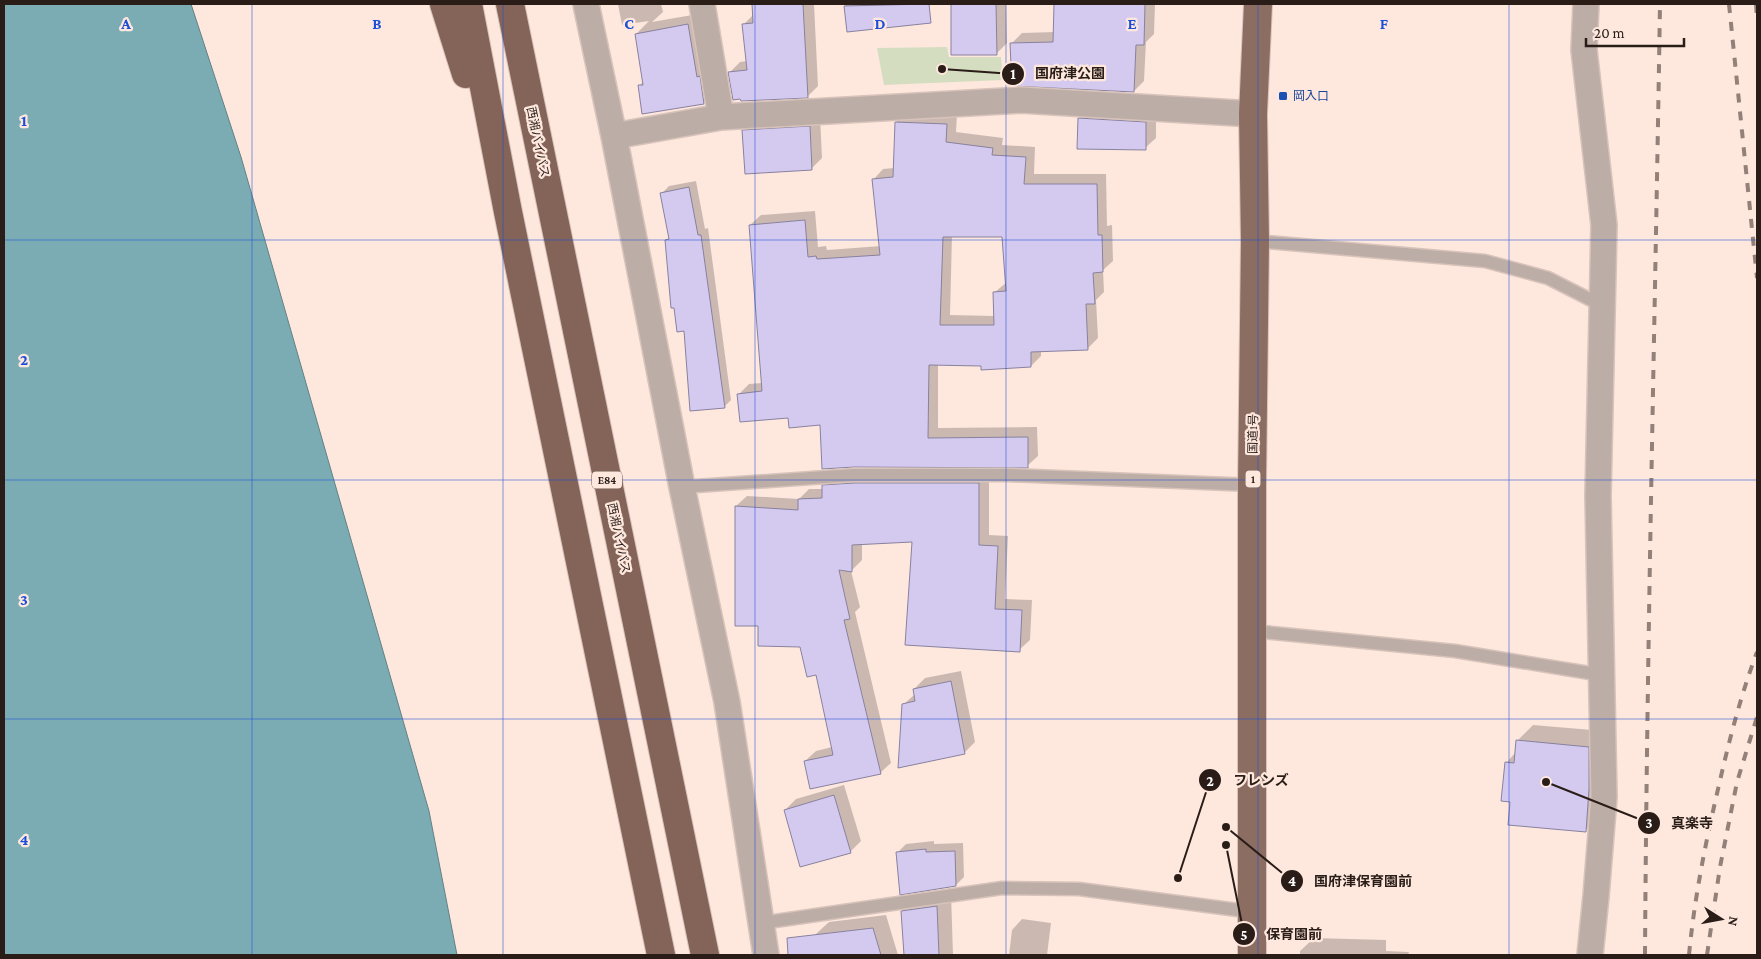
<svg xmlns="http://www.w3.org/2000/svg" width="1761" height="959" viewBox="0 0 1761 959" font-family="'Crimson Pro','Noto Sans JP',serif">
	<style>
		.green { fill: #d4ddc0 }
		.water { fill: #7bacb4; stroke: #638185 }
		.shadow { fill: #0003; fill-rule: evenodd }
		.building { fill: #d4caf0; stroke: #88819f; fill-rule: evenodd }
		.lines { fill: none; stroke-linecap: round; stroke-linejoin: round }
		.service-casing { stroke: #d8c3ba; stroke-width: 15 }
		.minor-casing { stroke: #d8c3ba; stroke-width: 28 }
		.trunk-casing { stroke: #d8c3ba; stroke-width: 30 }
		.motorway-casing { stroke: #d8c3ba; stroke-width: 30 }
		.service { stroke: #bdada7; stroke-width: 12 }
		.minor { stroke: #bdada7; stroke-width: 25 }
		.trunk { stroke: #8c6d62; stroke-width: 28 }
		.motorway { stroke: #846358; stroke-width: 28 }
		.rail { stroke: #928079; stroke-width: 4; stroke-dasharray: 9 9; stroke-linecap: butt }
		.grid { fill: none; stroke: #1d4ed8; stroke-width: 1; stroke-opacity: 0.55 }
		.transit-dot { fill: #1a4fb4; stroke: #fee8de; stroke-width: 2 }
		.labels { text-anchor: middle; stroke-width: 4.5; stroke-linejoin: round; paint-order: stroke }
		.shield { fill: #fee8de; stroke: #6a5a53; stroke-width: 1 }
		.shield-label { font-size: 11px; font-weight: bold; fill: #2a1d18 }
		.transit-label { font-size: 12px; fill: #164399; stroke: #fee8de; text-anchor: start }
		.street-label { font-size: 12px; fill: #2a1d18; stroke: #fee8de }
		.grid-label { font-size: 16px; text-anchor: middle; font-weight: bold; fill: #1d4ed8; stroke: #fee8de; stroke-width: 4.5; stroke-linejoin: round; paint-order: stroke }
		.leader { fill: none; stroke: #2a1d18; stroke-width: 2 }
		.callout-dot { fill: #2a1d18; stroke: #fee8de; stroke-width: 2 }
		.mark-label { font-size: 15px; text-anchor: middle; font-weight: bold; fill: #fff }
		.callout-label { font-size: 14px; text-anchor: middle; font-weight: bold; fill: #2a1d18; stroke: #fee8de; stroke-width: 4.5; stroke-linejoin: round; paint-order: stroke }
	</style>
	<rect width="100%" height="100%" fill="#fee8de"/>
	<path class="green" d="M 947,47 L 949,57 L 1001,57 L 1003,80 L 884,85 L 877,48 Z"/>
	<path class="water" d="M 4,4 L 191,4 L 241,157 L 429,811 L 457,955 L 4,955 Z"/>
	<path class="shadow" d="M 618,4 L 661,4 L 663,12 L 652,22 L 698,14 L 714,92 L 704,103 L 639,86 L 644,81 L 636,34 L 649,21 L 622,25 Z
		M 753,4 L 814,4 L 818,86 L 808,96 L 729,73 L 740,62 L 747,61 L 744,24 L 754,14 Z
		M 845,4 L 910,4 L 895,6 L 848,31 Z
		M 952,4 L 1006,4 L 1007,43 L 996,54 L 952,54 Z
		M 1055,4 L 1155,4 L 1154,34 L 1146,42 L 1144,81 L 1134,91 L 1011,44 L 1022,33 L 1055,32 Z
		M 1090,108 L 1156,112 L 1156,138 L 1145,148 L 1079,118 Z
		M 906,112 L 957,114 L 956,132 L 1003,138 L 1002,145 L 1035,147 L 1034,174 L 1106,174 L 1107,226 L 1112,225 L 1113,261 L 1103,270 L 1104,292 L 1096,300 L 1098,338 L 1087,349 L 1041,350 L 1041,356 L 1031,366 L 938,364 L 938,428 L 1037,427 L 1038,456 L 1027,466 L 790,417 L 739,394 L 749,384 L 762,383 L 750,225 L 761,215 L 815,211 L 818,247 L 826,246 L 827,250 L 881,246 L 873,180 L 883,169 L 894,168 L 896,122 ZM 952,236 L 1003,236 L 1007,282 L 995,292 L 995,316 L 950,315 Z
		M 820,116 L 822,158 L 811,169 L 744,131 L 754,120 Z
		M 696,181 L 705,229 L 708,228 L 731,400 L 724,407 L 685,330 L 666,241 L 670,236 L 662,193 L 669,186 Z
		M 989,473 L 989,535 L 1008,536 L 1005,599 L 1032,600 L 1030,640 L 1019,650 L 913,541 L 862,543 L 862,560 L 851,571 L 860,607 L 855,612 L 891,763 L 880,773 L 805,761 L 816,751 L 832,747 L 817,674 L 801,646 L 759,625 L 736,506 L 747,496 L 799,499 L 809,489 L 823,489 L 823,486 L 834,475 Z
		M 961,671 L 975,742 L 964,753 L 903,705 L 915,694 L 914,689 L 925,678 Z
		M 1533,725 L 1604,731 L 1601,815 L 1585,831 L 1512,801 L 1506,763 L 1516,752 L 1517,741 Z
		M 844,785 L 861,841 L 850,852 L 785,810 L 796,799 Z
		M 934,841 L 934,844 L 963,843 L 964,877 L 956,885 L 898,852 L 906,844 Z
		M 951,893 L 953,955 L 905,955 L 902,911 L 916,898 Z
		M 886,915 L 898,955 L 793,955 L 829,922 Z
		M 1022,919 L 1051,923 L 1047,955 L 1009,955 L 1012,930 Z
		M 1314,938 L 1386,940 L 1386,951 L 1409,952 L 1408,955 L 1300,955 L 1300,951 Z"/>
	<path class="building" d="M 752,4 L 803,4 L 808,98 L 741,101 L 740,99 L 733,100 L 728,72 L 747,70 L 742,24 L 753,23 Z
		M 929,4 L 931,23 L 847,32 L 844,6 Z
		M 951,4 L 996,4 L 997,55 L 951,55 Z
		M 1054,4 L 1145,4 L 1144,45 L 1136,45 L 1134,92 L 1012,86 L 1010,43 L 1053,42 Z
		M 688,24 L 697,77 L 700,76 L 704,104 L 642,114 L 638,85 L 643,85 L 635,34 Z
		M 1078,118 L 1146,122 L 1146,150 L 1077,149 Z
		M 895,122 L 947,124 L 946,142 L 993,148 L 992,155 L 1026,157 L 1024,184 L 1097,184 L 1098,235 L 1102,235 L 1103,272 L 1093,273 L 1095,304 L 1086,304 L 1088,350 L 1031,352 L 1031,367 L 981,370 L 981,366 L 929,365 L 928,438 L 1028,437 L 1028,468 L 854,467 L 822,469 L 820,425 L 789,428 L 788,418 L 740,422 L 737,394 L 762,391 L 749,225 L 805,220 L 808,257 L 816,256 L 817,259 L 880,255 L 872,179 L 893,177 ZM 943,237 L 1002,237 L 1006,291 L 993,292 L 994,325 L 940,325 Z
		M 810,126 L 812,170 L 745,174 L 742,130 Z
		M 689,187 L 698,235 L 701,235 L 725,408 L 690,411 L 684,331 L 677,332 L 674,308 L 671,308 L 665,240 L 669,239 L 660,193 Z
		M 854,483 L 979,483 L 979,545 L 998,546 L 995,609 L 1022,610 L 1020,652 L 905,645 L 912,542 L 852,545 L 852,572 L 839,570 L 850,619 L 844,620 L 881,774 L 810,789 L 804,761 L 833,755 L 816,675 L 807,677 L 800,647 L 758,646 L 758,626 L 735,626 L 735,506 L 798,510 L 798,499 L 822,498 L 822,485 Z
		M 951,681 L 965,754 L 898,768 L 902,704 L 915,701 L 913,689 Z
		M 1516,740 L 1589,747 L 1589,789 L 1586,832 L 1508,825 L 1510,802 L 1501,801 L 1505,762 L 1514,763 Z
		M 834,795 L 851,853 L 800,867 L 784,810 Z
		M 926,849 L 926,852 L 955,851 L 956,886 L 900,895 L 896,852 Z
		M 937,906 L 939,955 L 904,955 L 901,911 Z
		M 873,928 L 881,955 L 788,955 L 787,938 Z"/>
	<g class="lines">
		<defs>
			<path id="service" d="M 1255,241 L 1485,261 L 1548,278 L 1603,306
				M 682,487 L 854,475 L 1009,475 L 1252,485
				M 1253,631 L 1455,651 L 1602,675
				M 761,923 L 1002,888 L 1079,889 L 1253,912"/>
			<path id="minor" d="M 586,4 L 614,136 L 682,487 L 727,702 L 766,955
				M 702,4 L 721,117
				M 1586,4 L 1584,50 L 1604,225 L 1598,496 L 1604,797 L 1596,896 L 1590,955
				M 614,136 L 721,117 L 1021,100 L 1253,114"/>
			<path id="trunk" d="M 1252,955 L 1252,485 L 1255,241 L 1253,114 L 1258,4"/>
			<path id="motorway" d="M 444,4 L 466,74
				M 468,4 L 508,212 L 661,955
				M 510,4 L 705,955"/>
		</defs>
		<use href="#service" class="service-casing"/>
		<use href="#minor" class="minor-casing"/>
		<use href="#trunk" class="trunk-casing"/>
		<use href="#motorway" class="motorway-casing"/>
		<use href="#service" class="service"/>
		<use href="#minor" class="minor"/>
		<use href="#trunk" class="trunk"/>
		<use href="#motorway" class="motorway"/>
		<path class="rail" d="M 1729,4 L 1757,278
			M 1756,4 L 1757,20
			M 1645,955 C 1647,638 1655,321 1660,4
			M 1689,955 C 1694,902 1704,850 1716,798 C 1727,749 1739,700 1757,652
			M 1707,955 L 1720,867 L 1737,782 L 1757,717"/>
	</g>
	<path class="grid" d="M 252,4 L 252,955M 503,4 L 503,955M 755,4 L 755,955M 1006,4 L 1006,955M 1258,4 L 1258,955M 1509,4 L 1509,955M 4,240 L 1757,240M 4,480 L 1757,480M 4,719 L 1757,719"/>
	<rect class="transit-dot" x="1278" y="91" width="10" height="10" rx="2.5"/>
	<g class="labels">
		<g class="shield">
			<rect x="1245.5" y="470.5" width="15" height="17" rx="4"/>
			<rect x="592" y="471.5" width="30" height="17" rx="4"/>
		</g>
		<g class="shield-label">
			<text x="1253" y="483">1</text>
			<text x="607" y="484">E84</text>
		</g>
		<g class="transit-label">
			<text x="1293" y="100">岡入口</text>
		</g>
		<g class="street-label">
			<text transform="translate(538 142) rotate(78)" y="4">西湘バイパス</text>
			<text transform="translate(1253 434) rotate(-89)" y="4">国道1号</text>
			<text transform="translate(619 538) rotate(78)" y="4">西湘バイパス</text>
		</g>
	</g>
	<g class="grid-label">
		<text x="126" y="29">A</text>
		<text x="377" y="29">B</text>
		<text x="629" y="29">C</text>
		<text x="880" y="29">D</text>
		<text x="1132" y="29">E</text>
		<text x="1384" y="29">F</text>
		<text x="24" y="126">1</text>
		<text x="24" y="365">2</text>
		<text x="24" y="605">3</text>
		<text x="24" y="845">4</text>
	</g>
	<path class="leader" d="M942 69L1013 74M1178 878L1210 780M1546 782L1649 823M1226 827L1292 881M1226 845L1244 934"/>
	<g class="callout-dot">
		<circle cx="942" cy="69" r="5"/>
		<circle cx="1178" cy="878" r="5"/>
		<circle cx="1546" cy="782" r="5"/>
		<circle cx="1226" cy="827" r="5"/>
		<circle cx="1226" cy="845" r="5"/>
		<circle cx="1013" cy="74" r="12"/>
		<circle cx="1210" cy="780" r="12"/>
		<circle cx="1649" cy="823" r="12"/>
		<circle cx="1292" cy="881" r="12"/>
		<circle cx="1244" cy="934" r="12"/>
	</g>
	<g class="mark-label">
		<text x="1013" y="79">1</text>
		<text x="1210" y="786">2</text>
		<text x="1649" y="828">3</text>
		<text x="1292" y="886">4</text>
		<text x="1244" y="940">5</text>
	</g>
	<g class="callout-label">
		<text x="1070" y="78">国府津公園</text>
		<text x="1261" y="785">フレンズ</text>
		<text x="1692" y="828">真楽寺</text>
		<text x="1363" y="886">国府津保育園前</text>
		<text x="1294" y="939">保育園前</text>
	</g>
	<rect width="1761" height="959" fill="none" stroke="#2a1d18" stroke-width="10"/>
	<g transform="translate(1721 919) rotate(101)" stroke="#fee8de" stroke-width="4" paint-order="stroke">
	<path d="M0-4L9 19L0 12L-9 19Z" fill="#2a1d18"/>
	<text y="-8" font-size="14" font-weight="bold" text-anchor="middle" fill="#2a1d18">N</text>
	</g>
	<path d="M1586 38v8h98v-8" fill="none" stroke="#2a1d18" stroke-width="2.5"/>
	<text x="1594" y="38" font-size="15" fill="#2a1d18" stroke="#fee8de" stroke-width="4" paint-order="stroke">20 m</text>
</svg>
